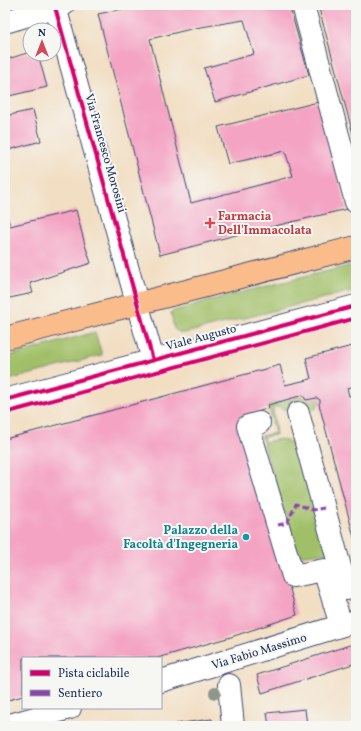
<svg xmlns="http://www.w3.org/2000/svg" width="361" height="731" viewBox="0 0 361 731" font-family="Vollkorn,serif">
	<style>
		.green { fill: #a1bf67; stroke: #5e7762 }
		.building { fill: #f4a3c3 }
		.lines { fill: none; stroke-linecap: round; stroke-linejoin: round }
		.minor-casing { stroke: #3b496d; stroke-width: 24 }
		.major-casing { stroke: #3b496d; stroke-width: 24 }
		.minor { stroke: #fff; stroke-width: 22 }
		.major { stroke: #fabc8b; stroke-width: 22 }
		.quiet { stroke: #8e44ad; stroke-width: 3; stroke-dasharray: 6 3; stroke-linecap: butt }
		.cycleway-casing { stroke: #f6f6f2; stroke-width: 6 }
		.cycleway { stroke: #d6006c; stroke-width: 4 }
		.tree { fill: #92958d }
		.health-dot { fill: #e0444e; stroke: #f6f6f2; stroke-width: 1.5 }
		.culture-dot { fill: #0f9aa8; stroke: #f6f6f2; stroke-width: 1.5 }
		.labels { text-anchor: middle; stroke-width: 4; stroke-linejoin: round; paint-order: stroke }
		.street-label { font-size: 12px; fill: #1b2f5e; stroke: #f6f6f2 }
		.health-label { font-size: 12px; font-weight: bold; fill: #be3a42; stroke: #f6f6f2; text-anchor: start }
		.culture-label { font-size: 12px; font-weight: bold; fill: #0d838f; stroke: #f6f6f2; text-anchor: end }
	</style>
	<rect width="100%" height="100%" fill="#f6f6f2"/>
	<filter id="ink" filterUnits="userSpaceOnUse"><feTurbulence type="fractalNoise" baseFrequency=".025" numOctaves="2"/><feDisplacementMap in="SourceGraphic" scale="8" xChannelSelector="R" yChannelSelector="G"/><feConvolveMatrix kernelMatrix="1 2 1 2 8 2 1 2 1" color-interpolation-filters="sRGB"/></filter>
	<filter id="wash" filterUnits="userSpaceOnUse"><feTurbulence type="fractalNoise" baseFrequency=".012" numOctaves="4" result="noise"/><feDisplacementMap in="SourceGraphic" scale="16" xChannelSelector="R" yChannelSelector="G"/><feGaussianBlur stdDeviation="0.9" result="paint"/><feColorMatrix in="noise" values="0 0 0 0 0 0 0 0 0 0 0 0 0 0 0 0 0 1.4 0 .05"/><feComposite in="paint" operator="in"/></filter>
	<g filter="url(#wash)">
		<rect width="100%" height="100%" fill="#f2dec2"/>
		<path class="green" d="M 356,264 L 356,290 L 185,333 L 181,333 L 174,329 L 171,312 L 203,302 Z
			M 95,332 L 102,355 L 5,381 L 5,357 Z
			M 303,395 L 306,400 L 317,398 L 320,400 L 320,402 L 317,405 L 317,408 L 307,412 L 304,409 L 299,398 L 297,398 L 296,400 L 300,405 L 292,409 L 288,408 L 284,410 L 281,407 L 273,407 L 276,435 L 263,437 L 265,442 L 280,439 L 290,442 L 302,439 L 331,552 L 304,555 L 300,554 L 296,550 L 261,436 L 275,433 L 268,405 Z"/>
		<g id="blocks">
			<path class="building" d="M 142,5 L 289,5 L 309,75 L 215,102 L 204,68 L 254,54 L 244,20 L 195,28 L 150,39 L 191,203 L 293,176 L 285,151 L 228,164 L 218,127 L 318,102 L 347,209 L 232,236 L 160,255 L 98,14 Z
				M 318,5 L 356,5 L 356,145 Z
				M 30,52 L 30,54 L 38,54 L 47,87 L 5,97 L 5,60 Z
				M 33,110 L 41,141 L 5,151 L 5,116 Z
				M 5,209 L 10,226 L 76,210 L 85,245 L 91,263 L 30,283 L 33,293 L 5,299 Z
				M 356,345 L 356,386 L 347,388 L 349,396 L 353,395 L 356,405 L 356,545 L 319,404 L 320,402 L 320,400 L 317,398 L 306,400 L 303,395 L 268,405 L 269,408 L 240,418 L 269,513 L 297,615 L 231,637 L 157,658 L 23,658 L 23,696 L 5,701 L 5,439 L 280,365 L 285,385 L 311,379 L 306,358 Z
				M 356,643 L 356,663 L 262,693 L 257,675 Z
				M 305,709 L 307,726 L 269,726 L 267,713 Z
				M 212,719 L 213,726 L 176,726 L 175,724 Z"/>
		</g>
	</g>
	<g filter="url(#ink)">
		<use href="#blocks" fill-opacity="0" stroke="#3b496d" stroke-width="1"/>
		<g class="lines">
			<defs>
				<path id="minor" d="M 303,5 L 356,202
					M 55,7 L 153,360
					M 5,22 L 63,5
					M 5,400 L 356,306
					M 298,413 L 346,589 L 356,587
					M 259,423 L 248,426 L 293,576 L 324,570 L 341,625
					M 161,681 L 356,621
					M 229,685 L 233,726
					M 6,726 L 70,708"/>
				<path id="major" d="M 5,338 L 356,247"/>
			</defs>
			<use href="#minor" class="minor-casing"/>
			<use href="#major" class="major-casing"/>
			<use href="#minor" class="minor"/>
			<use href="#major" class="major"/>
			<path class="quiet" d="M 278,525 L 287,523 L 296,504 L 313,510 L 324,508"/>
			<defs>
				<path id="cycleway" d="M 55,7 L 153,360
					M 5,400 L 356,306
					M 5,413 L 356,318"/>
			</defs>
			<use href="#cycleway" class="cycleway-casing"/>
			<use href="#cycleway" class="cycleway"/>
		</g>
		<circle class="tree" cx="215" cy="693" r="6"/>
	</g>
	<path class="health-dot" d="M208 217h4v4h4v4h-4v4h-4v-4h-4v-4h4z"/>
	<circle class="culture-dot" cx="246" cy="537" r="4"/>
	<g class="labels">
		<g class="street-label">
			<text transform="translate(106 153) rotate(74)" y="4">Via Francesco Morosini</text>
			<text transform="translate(201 337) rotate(-15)" y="4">Viale Augusto</text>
			<text transform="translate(259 651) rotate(-17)" y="4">Via Fabio Massimo</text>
		</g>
		<g class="health-label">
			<text x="218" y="220">Farmacia<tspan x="218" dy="14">Dell'Immacolata</tspan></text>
		</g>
		<g class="culture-label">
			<text x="238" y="534">Palazzo della<tspan x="238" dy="14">Facoltà d'Ingegneria</tspan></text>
		</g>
	</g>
	<rect width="361" height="731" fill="none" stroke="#f6f6f2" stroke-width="20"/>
	<rect x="22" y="657" width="140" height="52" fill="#f6f6f2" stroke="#9ea6b7"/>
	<rect x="30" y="670" width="20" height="6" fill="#d6006c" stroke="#9ea6b7"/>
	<text x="58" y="677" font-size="12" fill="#1b2f5e">Pista ciclabile</text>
	<rect x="30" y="690" width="20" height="6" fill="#8e44ad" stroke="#9ea6b7"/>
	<text x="58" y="697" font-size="12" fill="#1b2f5e">Sentiero</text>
	<g transform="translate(42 42)"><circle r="19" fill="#f6f6f2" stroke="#9ea6b7"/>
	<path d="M0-3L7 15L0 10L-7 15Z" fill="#d1495b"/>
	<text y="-6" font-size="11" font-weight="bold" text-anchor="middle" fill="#1b2f5e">N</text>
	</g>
</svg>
